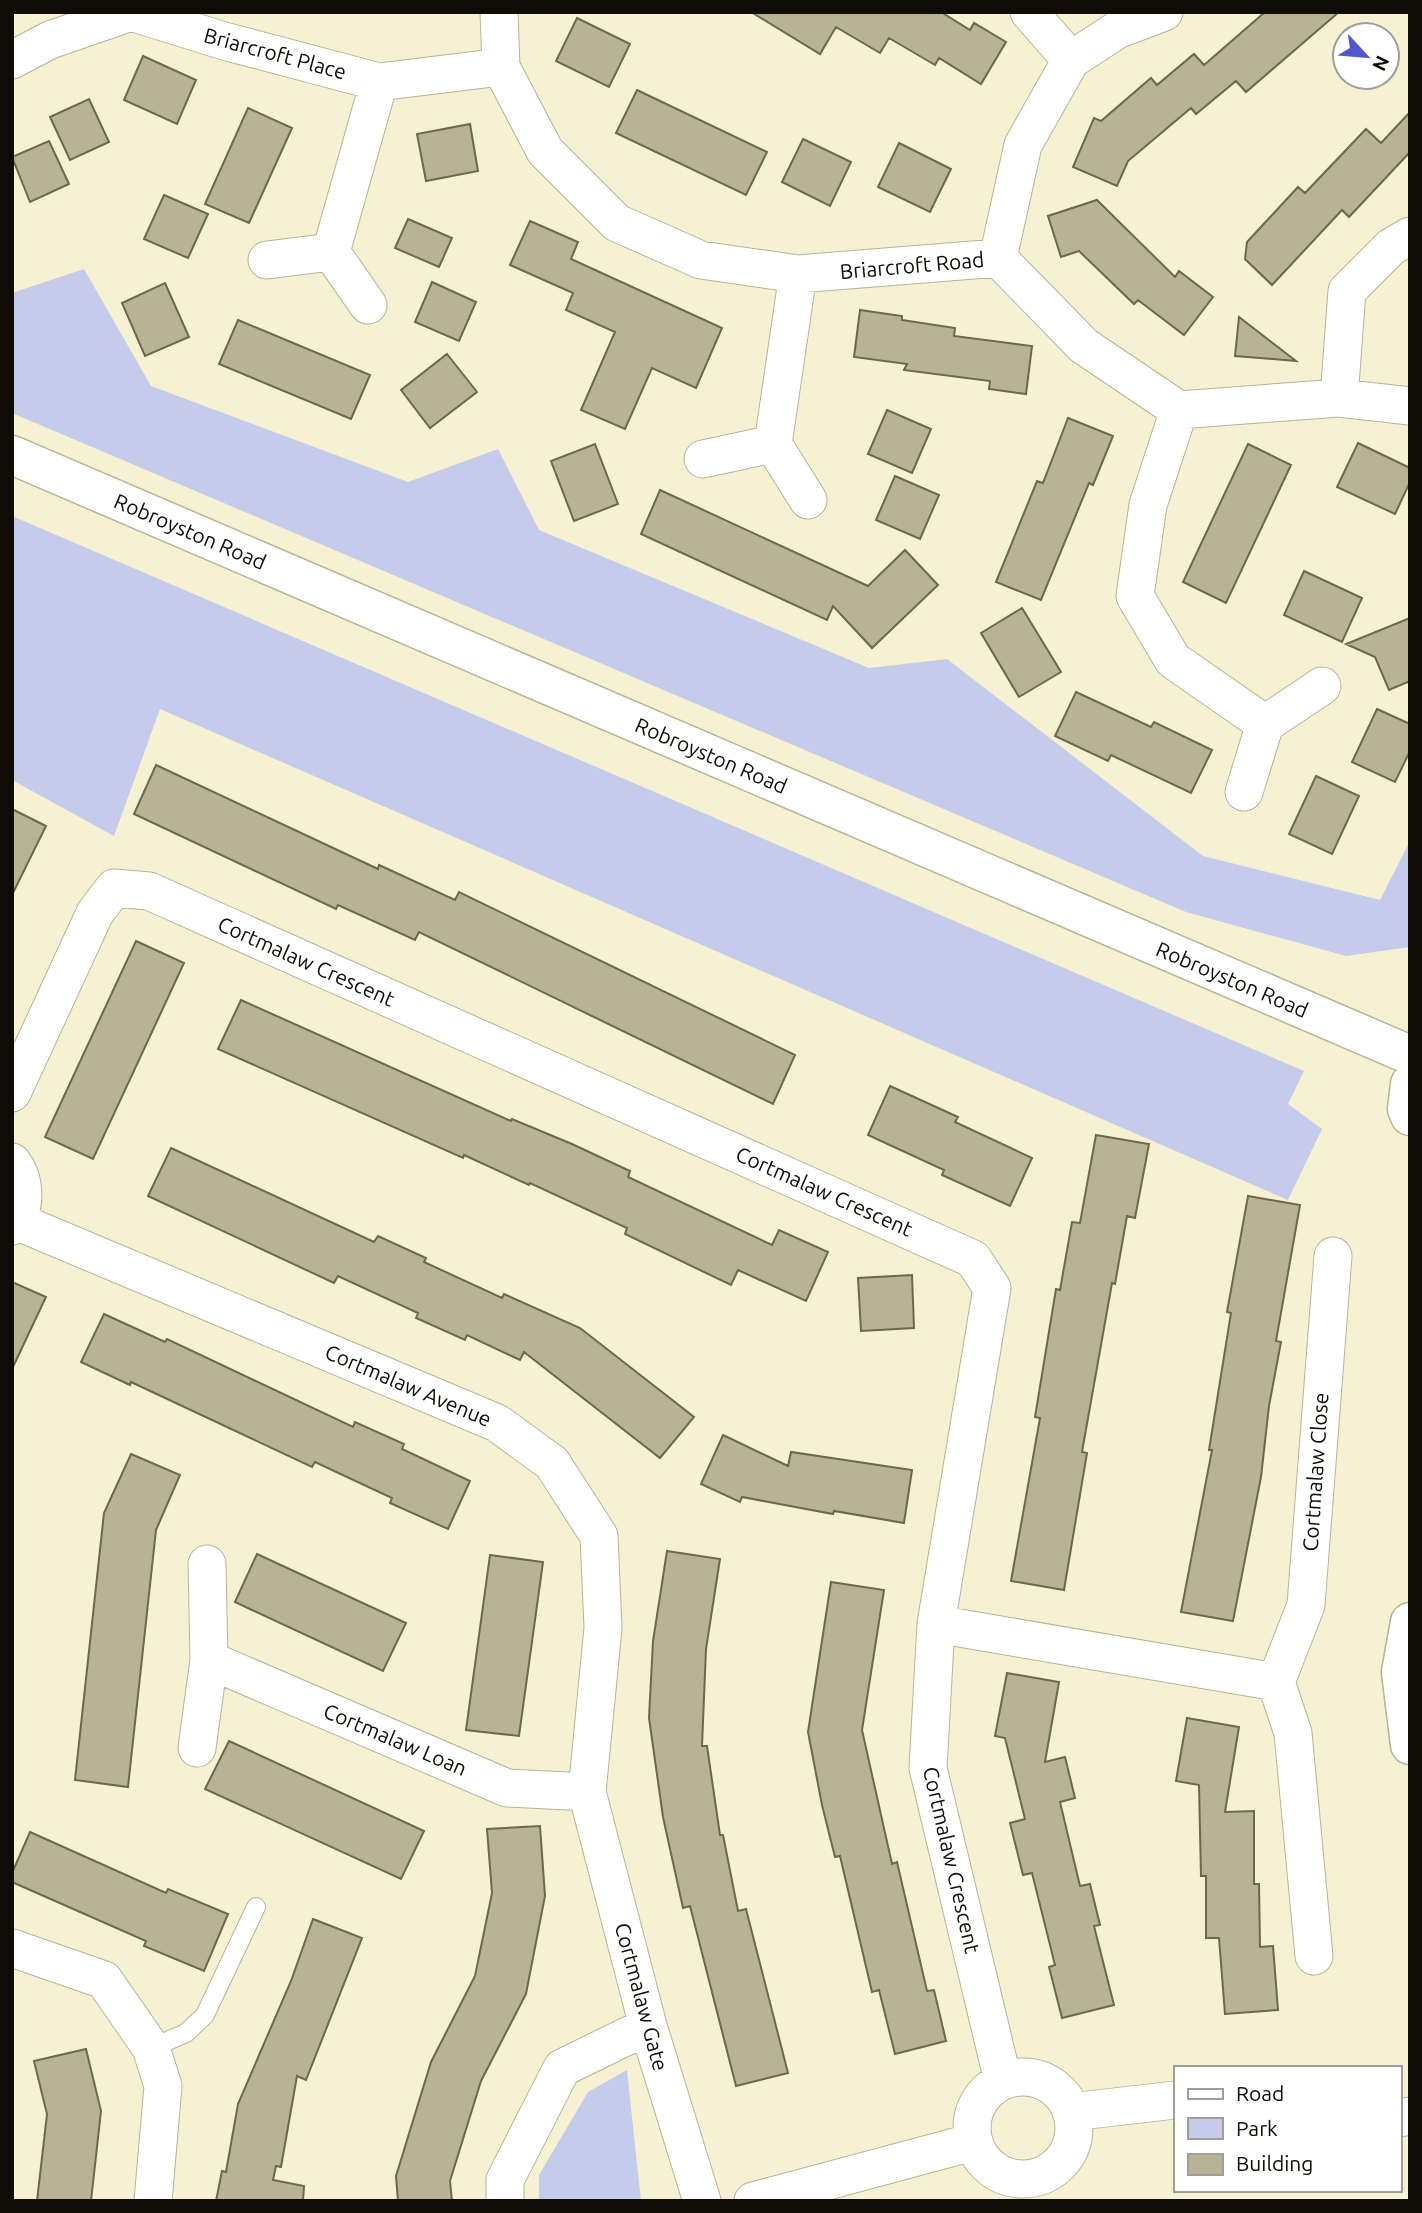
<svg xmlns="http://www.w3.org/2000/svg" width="1422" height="2213" viewBox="0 0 1422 2213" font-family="Ubuntu,sans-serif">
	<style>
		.green { fill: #c5cbea }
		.building { fill: #b8b396; stroke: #6d684d; stroke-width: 2 }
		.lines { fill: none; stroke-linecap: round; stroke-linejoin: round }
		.service-casing { stroke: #b9b396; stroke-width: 20 }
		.minor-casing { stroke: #b9b396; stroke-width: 39 }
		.tertiary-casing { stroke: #b9b396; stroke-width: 41 }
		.secondary-casing { stroke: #b9b396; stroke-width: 41 }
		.service { stroke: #fff; stroke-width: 18 }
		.minor { stroke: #fff; stroke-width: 37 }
		.tertiary { stroke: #fff; stroke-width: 38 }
		.secondary { stroke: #fff; stroke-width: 38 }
		.labels { text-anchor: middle; stroke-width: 7; stroke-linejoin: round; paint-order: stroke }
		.street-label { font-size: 21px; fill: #0e0c04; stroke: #fff }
	</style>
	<rect width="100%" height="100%" fill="#f7f1d3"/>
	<path class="green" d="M 84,269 L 151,386 L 408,482 L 498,449 L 539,530 L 869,668 L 947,659 L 1203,856 L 1380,900 L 1410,841 L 1410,947 L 1346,956 L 1186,912 L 12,413 L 12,293 Z
		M 12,516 L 1304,1071 L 1288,1104 L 1322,1129 L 1288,1200 L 160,709 L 114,836 L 12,780 Z
		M 627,2070 L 641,2201 L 539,2201 L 539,2175 L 588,2092 Z"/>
	<path class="building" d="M 751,12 L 941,12 L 970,30 L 974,23 L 1006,42 L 981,84 L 939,58 L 935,65 L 889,38 L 880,53 L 836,27 L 820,54 Z
		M 1265,12 L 1339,12 L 1246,92 L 1236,81 L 1196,114 L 1191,108 L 1128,161 L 1117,186 L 1073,167 L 1094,118 L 1101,121 L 1151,78 L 1157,85 L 1194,54 L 1204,65 Z
		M 577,18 L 630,44 L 609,87 L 556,61 Z
		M 143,56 L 196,80 L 177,124 L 124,100 Z
		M 637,90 L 767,152 L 746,195 L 616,133 Z
		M 89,99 L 109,142 L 70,160 L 50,117 Z
		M 248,108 L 292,128 L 249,223 L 205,204 Z
		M 1410,112 L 1410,152 L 1349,217 L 1342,210 L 1272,285 L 1245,259 L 1247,242 L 1298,187 L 1305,193 L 1366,129 L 1381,143 Z
		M 470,124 L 478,171 L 426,181 L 417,134 Z
		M 803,139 L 851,162 L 830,206 L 782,182 Z
		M 49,141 L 69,184 L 30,202 L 12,157 Z
		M 899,143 L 951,169 L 930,212 L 878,187 Z
		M 164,195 L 208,214 L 188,258 L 144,239 Z
		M 1097,200 L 1175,277 L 1179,271 L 1213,297 L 1184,335 L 1138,300 L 1134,304 L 1079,251 L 1061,257 L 1048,216 Z
		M 408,219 L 452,238 L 439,267 L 395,248 Z
		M 530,221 L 578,242 L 571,259 L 722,328 L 696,388 L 652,368 L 625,429 L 581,410 L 615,332 L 566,310 L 573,293 L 510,265 Z
		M 432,282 L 476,302 L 459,341 L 415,322 Z
		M 165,283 L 189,337 L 145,356 L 122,303 Z
		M 860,310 L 902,316 L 902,320 L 955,328 L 954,336 L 1032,346 L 1026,394 L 989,389 L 990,381 L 904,370 L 907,364 L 854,357 Z
		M 1239,317 L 1296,361 L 1235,356 Z
		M 238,320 L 370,375 L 351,419 L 219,364 Z
		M 447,354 L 477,392 L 430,428 L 401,390 Z
		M 887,410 L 931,429 L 912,473 L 868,454 Z
		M 1068,418 L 1113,436 L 1093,485 L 1089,483 L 1041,600 L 996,582 L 1037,481 L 1043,483 Z
		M 1358,443 L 1410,468 L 1410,482 L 1395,514 L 1337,487 Z
		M 595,444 L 618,504 L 574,521 L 551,461 Z
		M 1248,444 L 1291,465 L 1226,603 L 1183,582 Z
		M 895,476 L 939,495 L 920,539 L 876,520 Z
		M 660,490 L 868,586 L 905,550 L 938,585 L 872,648 L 833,606 L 827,620 L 641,534 Z
		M 1304,571 L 1362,598 L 1342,642 L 1284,615 Z
		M 1022,608 L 1061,672 L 1019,697 L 981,633 Z
		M 1410,618 L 1410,681 L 1389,690 L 1375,657 L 1346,644 Z
		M 1076,692 L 1151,727 L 1154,722 L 1212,750 L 1191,793 L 1111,755 L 1108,761 L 1055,736 Z
		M 1377,709 L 1410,724 L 1410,751 L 1395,782 L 1352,762 Z
		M 156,765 L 378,869 L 379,865 L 455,900 L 459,892 L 795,1055 L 773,1104 L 419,932 L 415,940 L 338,905 L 336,909 L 134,814 Z
		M 1316,776 L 1359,796 L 1332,854 L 1289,834 Z
		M 12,809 L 46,826 L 12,895 Z
		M 136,941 L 184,963 L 93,1159 L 45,1137 Z
		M 241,1000 L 511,1121 L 512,1119 L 572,1144 L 630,1171 L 628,1177 L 772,1245 L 779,1230 L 828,1252 L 806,1301 L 738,1270 L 731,1285 L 625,1234 L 627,1228 L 530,1183 L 529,1185 L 464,1155 L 463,1158 L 218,1049 Z
		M 890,1086 L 958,1117 L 955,1122 L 1032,1158 L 1010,1206 L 942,1175 L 944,1170 L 868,1135 Z
		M 1096,1135 L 1149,1144 L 1135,1218 L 1127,1216 L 1115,1284 L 1112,1283 L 1082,1452 L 1087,1453 L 1064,1590 L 1011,1581 L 1040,1418 L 1035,1417 L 1056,1289 L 1060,1290 L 1072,1222 L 1080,1223 Z
		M 171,1148 L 374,1242 L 378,1236 L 426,1258 L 424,1262 L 502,1298 L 504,1294 L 580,1328 L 694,1417 L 660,1458 L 524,1352 L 520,1360 L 467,1335 L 465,1340 L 416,1318 L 418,1313 L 338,1276 L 334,1283 L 148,1196 Z
		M 1248,1196 L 1300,1205 L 1276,1341 L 1281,1342 L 1269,1406 L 1261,1477 L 1233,1621 L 1181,1612 L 1212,1450 L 1209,1450 L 1231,1313 L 1227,1312 Z
		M 912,1275 L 914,1328 L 861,1331 L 858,1278 Z
		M 12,1282 L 46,1297 L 12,1369 Z
		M 104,1314 L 165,1342 L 167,1339 L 353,1427 L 355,1422 L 404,1444 L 402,1449 L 470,1481 L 448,1529 L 390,1503 L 392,1498 L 315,1462 L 312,1467 L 131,1382 L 130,1385 L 81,1362 Z
		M 723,1435 L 788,1466 L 791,1452 L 912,1470 L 904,1523 L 834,1511 L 833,1514 L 742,1497 L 740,1502 L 701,1484 Z
		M 131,1454 L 180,1475 L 156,1530 L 128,1787 L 75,1780 L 104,1513 Z
		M 667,1551 L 720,1559 L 706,1649 L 702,1746 L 707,1746 L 720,1835 L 723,1835 L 738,1911 L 746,1909 L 788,2073 L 736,2086 L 690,1906 L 683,1908 L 663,1817 L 649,1718 L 653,1641 Z
		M 257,1554 L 406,1623 L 383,1671 L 235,1602 Z
		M 490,1555 L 543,1562 L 519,1736 L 466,1730 Z
		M 831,1582 L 884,1590 L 862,1730 L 892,1864 L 897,1862 L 927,1991 L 934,1990 L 946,2041 L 895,2054 L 879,1990 L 872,1992 L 840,1856 L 835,1857 L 822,1805 L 808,1732 Z
		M 1007,1673 L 1059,1682 L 1045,1762 L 1065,1757 L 1075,1798 L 1060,1802 L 1080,1886 L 1090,1884 L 1100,1925 L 1094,1926 L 1114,2005 L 1062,2018 L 1049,1967 L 1055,1965 L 1032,1873 L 1023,1875 L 1010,1823 L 1025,1819 L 1005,1738 L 995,1736 Z
		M 1187,1718 L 1239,1727 L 1225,1812 L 1254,1811 L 1254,1884 L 1259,1884 L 1260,1947 L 1273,1946 L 1278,2010 L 1225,2014 L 1219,1938 L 1206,1938 L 1206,1876 L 1201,1876 L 1199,1785 L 1176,1781 Z
		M 229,1741 L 424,1831 L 401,1879 L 205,1789 Z
		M 540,1826 L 545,1896 L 526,1994 L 481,2081 L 450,2181 L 452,2201 L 398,2201 L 396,2176 L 431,2062 L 475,1976 L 492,1893 L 487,1829 Z
		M 30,1832 L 166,1893 L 168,1889 L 228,1914 L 204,1971 L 144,1946 L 146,1941 L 12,1882 L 12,1873 Z
		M 313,1919 L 362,1938 L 306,2080 L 297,2076 L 281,2167 L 276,2166 L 273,2180 L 304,2186 L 303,2201 L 216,2201 L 222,2171 L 226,2172 L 238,2104 L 291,1981 Z
		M 86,2049 L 101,2111 L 91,2201 L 37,2201 L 47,2114 L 34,2061 Z"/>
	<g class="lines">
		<defs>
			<path id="service" d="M 151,2048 L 186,2033 L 205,2015 L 256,1907"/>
			<path id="minor" d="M 499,12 L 501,67 L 545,151 L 617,223 L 701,260 L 798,274 L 998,258 L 1084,346 L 1179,410 L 1339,398 L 1410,406
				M 1029,12 L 1071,60
				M 12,60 L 50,40 L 131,12 L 224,41 L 379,82 L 501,67
				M 331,252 L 379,82
				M 998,258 L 1023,145 L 1071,60 L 1117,30 L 1164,12
				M 267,260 L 331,252 L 368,305
				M 1339,398 L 1347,291 L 1391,247 L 1410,236
				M 1179,410 L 1148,505 L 1135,596 L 1173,660 L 1265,724
				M 773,444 L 798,274
				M 703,459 L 773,444 L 808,500
				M 1244,792 L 1265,724 L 1322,686
				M 12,1093 L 95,913 L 114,888 L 149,891 L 973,1259 L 992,1288 L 936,1624 L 928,1768 L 1003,2081
				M 12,1162 C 26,1180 27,1208 12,1226
				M 16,1221 L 497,1423 L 552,1463 L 599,1536 L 603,1628 L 587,1792 L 648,2026 L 702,2201
				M 936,1624 L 1276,1682
				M 209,1660 L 507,1788 L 587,1792
				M 197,1748 L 209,1660 L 207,1564
				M 12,1948 L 104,1980 L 151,2048 L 163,2086 L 153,2201
				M 1314,1956 L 1293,1733 L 1276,1682 L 1306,1605 L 1333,1256
				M972 2128a51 51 0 1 1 102 0a51 51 0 1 1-102 0Z
				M 1071,2112 L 1175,2100
				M 1399,2118 L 1410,2116
				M 505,2201 L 505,2180 L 562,2068 L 648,2026
				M 753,2201 L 973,2142"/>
			<path id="tertiary" d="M 1410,1622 L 1401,1672 L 1410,1745"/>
			<path id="secondary" d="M 12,455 L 1410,1055
				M 1410,1084 L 1407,1109 L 1410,1116"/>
		</defs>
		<use href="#service" class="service-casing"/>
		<use href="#minor" class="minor-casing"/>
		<use href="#tertiary" class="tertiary-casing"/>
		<use href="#secondary" class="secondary-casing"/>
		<use href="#service" class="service"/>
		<use href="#minor" class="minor"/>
		<use href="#tertiary" class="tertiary"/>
		<use href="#secondary" class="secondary"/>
	</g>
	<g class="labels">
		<g class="street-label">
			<text transform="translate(275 54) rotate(15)" y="7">Briarcroft Place</text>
			<text transform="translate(912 266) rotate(-5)" y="7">Briarcroft Road</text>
			<text transform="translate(190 532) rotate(23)" y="7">Robroyston Road</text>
			<text transform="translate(711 756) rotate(23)" y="7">Robroyston Road</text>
			<text transform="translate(306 962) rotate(24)" y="7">Cortmalaw Crescent</text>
			<text transform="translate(1232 980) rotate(23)" y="7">Robroyston Road</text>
			<text transform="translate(824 1192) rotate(24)" y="7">Cortmalaw Crescent</text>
			<text transform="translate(408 1386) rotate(23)" y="7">Cortmalaw Avenue</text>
			<text transform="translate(1316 1472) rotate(-86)" y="7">Cortmalaw Close</text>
			<text transform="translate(395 1740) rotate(23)" y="7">Cortmalaw Loan</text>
			<text transform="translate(951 1860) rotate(77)" y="7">Cortmalaw Crescent</text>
			<text transform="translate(641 1997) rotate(75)" y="7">Cortmalaw Gate</text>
		</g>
	</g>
	<rect width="1422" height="2213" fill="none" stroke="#0e0c04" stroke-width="28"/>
	<rect x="1174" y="2066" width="228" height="126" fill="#ffffff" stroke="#9f9e9b" stroke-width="2"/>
	<rect x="1188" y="2089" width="35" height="10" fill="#ffffff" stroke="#9f9e9b" stroke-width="2"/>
	<text x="1236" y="2101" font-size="21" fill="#0e0c04">Road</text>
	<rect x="1188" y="2118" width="35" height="21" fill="#c5cbea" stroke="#9f9e9b" stroke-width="2"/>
	<text x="1236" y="2136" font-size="21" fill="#0e0c04">Park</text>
	<rect x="1188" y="2154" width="35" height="21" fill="#b8b396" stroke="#9f9e9b" stroke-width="2"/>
	<text x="1236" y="2171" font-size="21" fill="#0e0c04">Building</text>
	<g transform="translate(1366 56) rotate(116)"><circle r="33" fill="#ffffff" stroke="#9f9e9b" stroke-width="2"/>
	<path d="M0-5L12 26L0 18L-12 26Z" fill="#5156cd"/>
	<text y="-10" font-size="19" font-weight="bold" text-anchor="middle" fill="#0e0c04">N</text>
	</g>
</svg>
